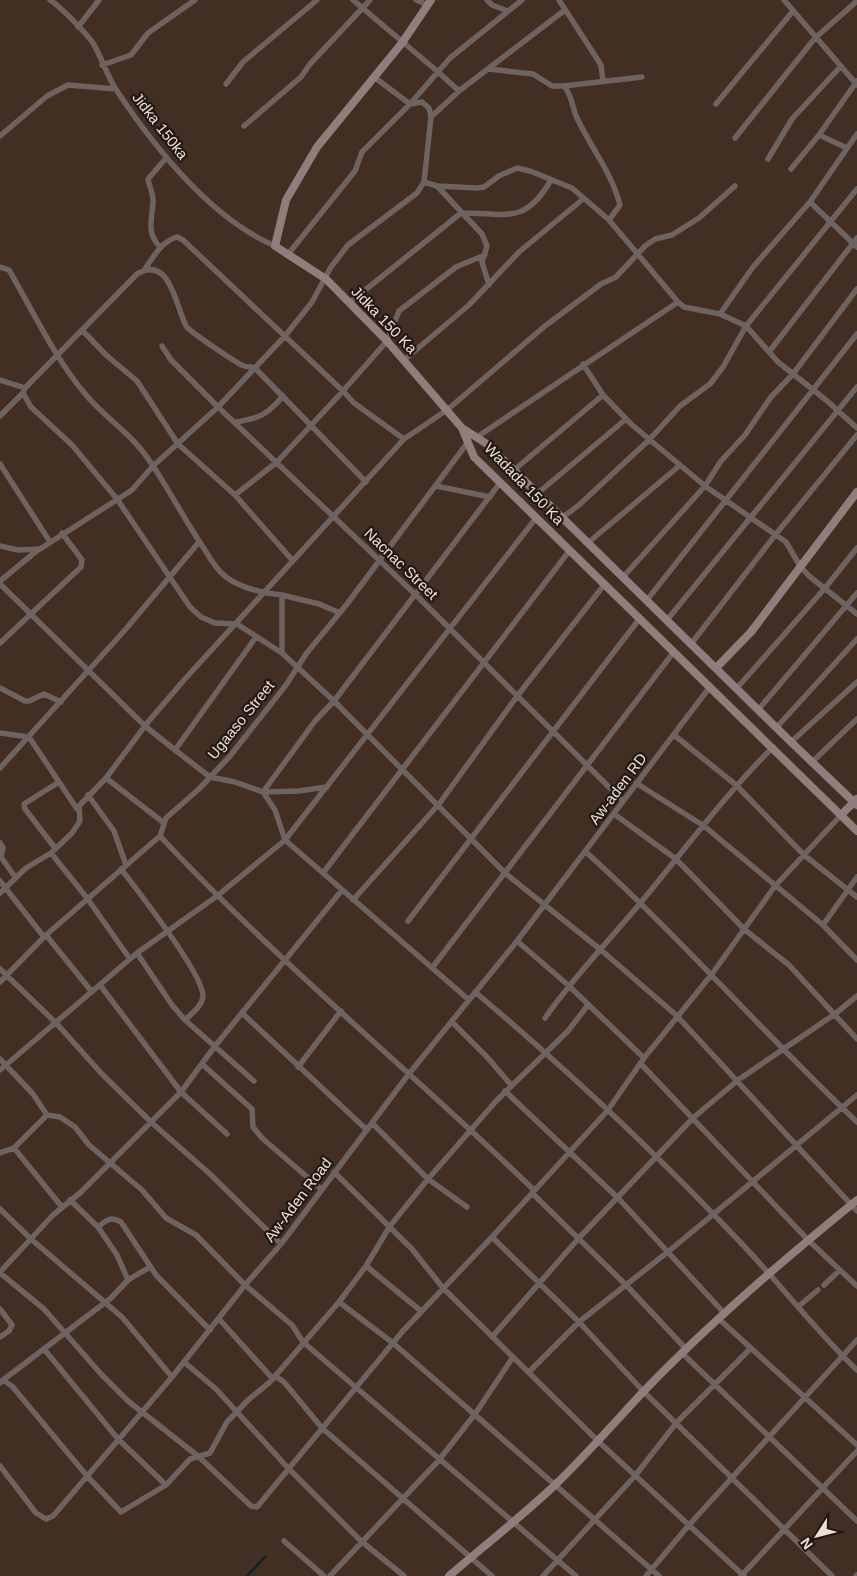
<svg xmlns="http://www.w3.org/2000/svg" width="857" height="1576" viewBox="0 0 857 1576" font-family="Arial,sans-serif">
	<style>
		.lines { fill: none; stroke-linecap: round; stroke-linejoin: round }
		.stream { stroke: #00222f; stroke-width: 2 }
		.street { stroke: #6f6362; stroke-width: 5.5 }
		.secondary { stroke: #917d7c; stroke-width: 8 }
		.labels { text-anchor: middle; stroke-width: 4.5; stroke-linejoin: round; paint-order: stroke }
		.street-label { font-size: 15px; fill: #ecdfd7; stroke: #221813 }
	</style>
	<rect width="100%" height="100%" fill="#422e22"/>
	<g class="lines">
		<path class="stream" d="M 247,1576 L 265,1557"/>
		<path class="street" d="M 50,0 C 62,8 85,32 93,43 C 102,58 107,76 117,91 C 155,148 210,218 275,246
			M 353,0 L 437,71 L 459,91
			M 416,0 L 428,5
			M 487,0 L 492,5 L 508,11
			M 559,0 L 601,65 L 603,81
			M 784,0 L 857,85
			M 78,27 L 99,0
			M 102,65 L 131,55 L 148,33 L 195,0
			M 489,69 L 533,74 L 552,86 L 564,86 C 572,95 572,107 577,118 C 591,148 612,173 620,205 L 609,220
			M 226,84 L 243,62 L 317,0
			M 564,86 L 642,77
			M 716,104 L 793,11
			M 431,117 L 459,91 L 565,10
			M 244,126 L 301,77 L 310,64 L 370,0
			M 819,135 L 857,81
			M 0,136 L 47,96 L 68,85 L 116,89
			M 735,138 L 815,38 L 857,1
			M 768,159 L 792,119 L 841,66
			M 791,169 L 819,135 L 847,148
			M 424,182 L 437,186 L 477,188 L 484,187 L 499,176 L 517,168 L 530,171 L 572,188 L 609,220 L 678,302
			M 437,186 L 482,234 L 487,246 L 482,262 L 489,285
			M 810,202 L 857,247
			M 160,247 C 146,233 152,220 153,202 C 154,195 149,186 148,179 L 166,158
			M 289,253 L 355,171 L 362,152 L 410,104 L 450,58 L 522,0
			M 0,267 L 9,270 C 34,313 54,357 86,395 C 106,419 132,434 149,460 C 169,489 185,521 205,550 C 210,559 217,570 226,577 C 242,589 263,593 282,595 L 282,653
			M 145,269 C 154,256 161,242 177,237 L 183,240 L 343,391 L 354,403 L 404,439
			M 349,303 L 461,213 C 507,213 525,225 551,180
			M 720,314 L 753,267 L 810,202 L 857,134
			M 82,330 L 106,355 L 137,381 L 178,444 L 235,495 L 293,561
			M 162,346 L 171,360 L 218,407 L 416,595 L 623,801
			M 769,352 L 857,238
			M 404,360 L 469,305 L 519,252 L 583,199
			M 583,364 L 603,395 L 631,424 L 705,486 L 786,542 L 800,566 L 809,576 L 857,614
			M 0,380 L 25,388
			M 0,416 L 23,393
			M 236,422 C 260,418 267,415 283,396
			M 477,437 L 678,302 L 684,307 L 720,314 L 746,326 L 778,362 L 826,400 L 857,428
			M 0,464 L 50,542
			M 514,470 L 603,395
			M 366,482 L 255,368 C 251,367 247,367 244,366 C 236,363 189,331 186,326 C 176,307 170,254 137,274 L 25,388 L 23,393 L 31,407 L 72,445 L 117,499 L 190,607 L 201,617 L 215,623 L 237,624 L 282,653 L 334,701 L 505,873 L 601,950 L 676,1015 L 857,1211
			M 436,486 L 490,497
			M 538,493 L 626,419
			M 235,495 L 277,462 L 343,391 L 387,341 L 399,311 L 456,267 L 485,255
			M 563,517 L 579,505 L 649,440 L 680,406 L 710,384 L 723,367 L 746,326 L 857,189
			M 589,542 L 679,466
			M 0,546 L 18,550 L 40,549 L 132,490 L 153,466 L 218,407 L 285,336 L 312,302 L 331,267 L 348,245 L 417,193 L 424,182 L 431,117 L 429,108 L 422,102 L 410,104 L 374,77
			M 624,576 L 705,486 L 721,461 L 745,435 L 771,397 L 793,374 L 857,289
			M 0,581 L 39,549
			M 0,584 L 145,726 L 175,750 L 210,777 L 235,782 L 263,792 L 275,810 L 285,840 L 469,1000
			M 282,595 L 319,604 L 340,613
			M 647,600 L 857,334
			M 667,620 L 857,387
			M 0,643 L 81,567 L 82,560 L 62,533
			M 691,644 L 776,534 L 857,435
			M 0,688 L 25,701 L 29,701 L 44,694 L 61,702
			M 737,688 L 825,588 L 857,548
			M 758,710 L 857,593
			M 776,728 L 857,639
			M 0,733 L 29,737 L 77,809
			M 674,735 L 736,785 L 804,855 L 857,897
			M 791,742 L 857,682
			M 175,750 L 256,637
			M 811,763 L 857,719
			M 0,768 L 125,630 L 199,542
			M 106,778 L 164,823
			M 636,783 L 704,826 L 823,925 L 857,960
			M 263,792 L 315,721 L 334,701 L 500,483
			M 263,792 L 298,791 L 327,787
			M 88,795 L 114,831 L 126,865
			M 614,814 L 676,859 L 744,929 L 789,965 L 857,1039
			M 160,836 C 277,962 411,1071 534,1190
			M 0,843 L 3,848 L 1,857 L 15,877
			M 55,848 L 25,809 L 24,804 L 59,782
			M 586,852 C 681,938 764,1034 857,1122
			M 51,853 L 87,898 L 130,959
			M 121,869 C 138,891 201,971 203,995 C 203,1006 192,1013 185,1020
			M 323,873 L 570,550
			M 0,881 L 44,937
			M 0,893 L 26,868 L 51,853 L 72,833 L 80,821 L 79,806 L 106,778 L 148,722 L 184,680 L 404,439 L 447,410 L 545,326 L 601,284 L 616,277 L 645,246 L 655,239 L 672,235 L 699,218 L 735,186
			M 353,900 L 439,804 L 518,695 L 604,585
			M 408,921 L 640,618
			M 823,925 L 857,877
			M 46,935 L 92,992
			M 517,941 L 568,985 L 644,1058
			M 137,953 L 172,1005 L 185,1020 L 254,1081
			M 432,968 L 673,653
			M 0,969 L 57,1024 L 101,1073 L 152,1123 L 210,1174 L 281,1244
			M 0,982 L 46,935 L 160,836 L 166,818 L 199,789 L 230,756 L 286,685 L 306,654 L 347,604 L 468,442
			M 100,985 L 181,1092 L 227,1134
			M 475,992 C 569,1071 658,1155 742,1244 C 781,1285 816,1331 857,1370
			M 242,1013 L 367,1130
			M 545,1018 C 574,976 610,940 642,901 C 685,849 725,795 773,747
			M 452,1022 L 487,1057 L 511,1085
			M 0,1059 L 33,1094 L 47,1115 L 14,1148 L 0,1153
			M 202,1064 L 252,1109 L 253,1127 L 262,1138 L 321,1189
			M 641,1064 L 808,1240 L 857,1286
			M 298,1067 L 341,1011
			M 0,1070 L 137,953 L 217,896 L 285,840 L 536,518
			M 505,1091 L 618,1198 L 725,1314
			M 47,1115 L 60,1117 L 75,1127 L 89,1145 L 142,1190 L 166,1218 L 196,1235 L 245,1285 L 292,1325 L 303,1342 L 576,1576
			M 372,1123 L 428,1179 L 467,1207
			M 14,1148 L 62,1207
			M 334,1172 L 412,1249 L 443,1288 L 599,1442 L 744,1576
			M 532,1193 L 626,1285 L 687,1350
			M 0,1209 L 31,1239 L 122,1317 L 172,1377
			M 98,1227 C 107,1220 110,1216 121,1222 L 156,1275 L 210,1330
			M 492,1237 L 579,1322 L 644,1392 L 832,1576
			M 366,1266 L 421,1311
			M 0,1272 L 53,1215 L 80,1193 L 181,1092 L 215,1046 L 342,890
			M 0,1273 L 44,1309 L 101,1374 L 128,1401 L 199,1457 L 251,1506 L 257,1507 L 402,1332 L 492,1237 L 608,1110 L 644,1058 L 712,974 L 775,886 L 841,815
			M 128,1280 L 150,1267
			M 824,1285 L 840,1270
			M 339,1302 L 393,1343 L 659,1576
			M 799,1306 L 818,1290
			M 0,1309 L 12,1325 L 9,1331 L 0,1337
			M 219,1319 L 273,1379
			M 719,1319 L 857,1445
			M 492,1337 L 578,1239 L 693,1118 L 738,1080 L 835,1014 L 857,996
			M 683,1354 L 857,1521
			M 184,1362 L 216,1389 L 288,1468 L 361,1541 L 404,1576
			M 529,1372 L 579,1322 L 669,1251 L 857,1095
			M 275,1376 L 284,1382 L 322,1428 L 492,1576
			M 3,1380 L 111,1298 L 128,1280 L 117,1255 L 98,1227 L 70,1200
			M 0,1383 L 3,1380 L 12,1386 L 87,1476 L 121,1512 L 166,1485 L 118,1439 L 44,1349
			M 0,1466 L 36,1513 L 46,1519 L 53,1516 L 172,1377 L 245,1285 L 281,1244 L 408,1075 L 517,941 L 709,688
			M 166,1485 L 190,1459 L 210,1453 L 227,1422 L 248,1400 L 270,1382 L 339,1302 L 366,1266 L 390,1226 L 428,1179 L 497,1100 L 568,1031 L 588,1005
			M 284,1541 L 324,1576
			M 330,1576 L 439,1460 L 475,1414 L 513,1357
			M 543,1576 L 634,1477 L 677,1422 L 750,1349
			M 646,1576 L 689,1525 L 857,1340
			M 741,1576 L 857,1451
			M 856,1576 L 857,1575"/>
		<path class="secondary" d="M 431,0 L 402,43 L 317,147 L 286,200 L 275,246 L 326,279 L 387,341 L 462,428 L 487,444 L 791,742 L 857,805
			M 462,428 L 474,457 L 857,831
			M 716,668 L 751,632 L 857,492
			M 841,815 L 857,799
			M 449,1576 C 484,1546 521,1517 555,1485 C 586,1455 614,1423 643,1392 C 709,1323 783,1260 857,1200"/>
	</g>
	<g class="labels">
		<g class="street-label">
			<text transform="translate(160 126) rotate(52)" y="5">Jidka 150ka</text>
			<text transform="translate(384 320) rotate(46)" y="5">Jidka 150 Ka</text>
			<text transform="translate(524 484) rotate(46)" y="5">Wadada 150 Ka</text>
			<text transform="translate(401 564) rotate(44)" y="5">Nacnac Street</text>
			<text transform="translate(241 720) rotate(-51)" y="5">Ugaaso Street</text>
			<text transform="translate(618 789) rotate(-53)" y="5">Aw-aden RD</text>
			<text transform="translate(298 1200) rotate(-53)" y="5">Aw-Aden Road</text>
		</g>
	</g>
	<g transform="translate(817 1536) rotate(234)" stroke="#221813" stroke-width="4" paint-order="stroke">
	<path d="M0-4L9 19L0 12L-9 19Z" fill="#ecdfd7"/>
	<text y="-8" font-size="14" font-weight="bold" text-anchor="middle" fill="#ecdfd7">N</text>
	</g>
</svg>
